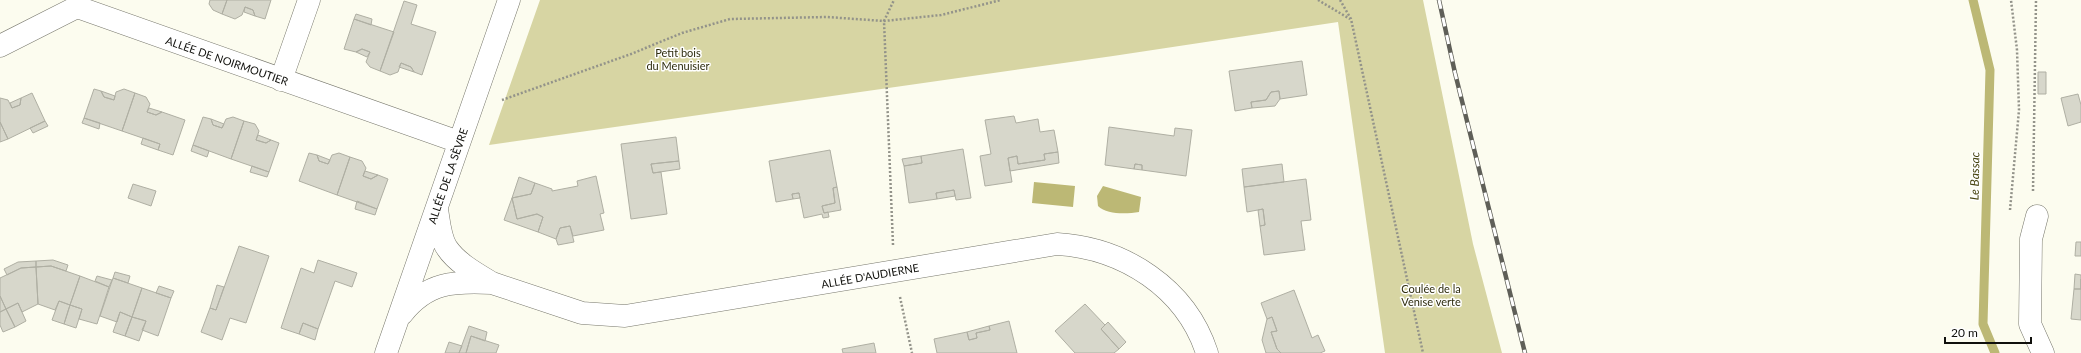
<svg xmlns="http://www.w3.org/2000/svg" width="2081" height="353" viewBox="0 0 2081 353" font-family="Lato,sans-serif">
	<style>
		.green { fill: #d7d5a3 }
		.water { fill: #bcb875 }
		.lines { fill: none; stroke-linecap: round; stroke-linejoin: round }
		.stream { stroke: #bcb875; stroke-width: 9 }
		.building { fill: #d7d7cb; stroke: #afafa3 }
		.minor-casing { stroke: #77776c; stroke-width: 23 }
		.path { stroke: #93938a; stroke-width: 2.5; stroke-dasharray: 2 2; stroke-linecap: butt }
		.minor { stroke: #fff; stroke-width: 22 }
		.rail-casing { stroke: #5f5f58; stroke-width: 4.5 }
		.rail { stroke: #fff; stroke-width: 3; stroke-dasharray: 9; stroke-linecap: butt }
		.labels { text-anchor: middle; stroke-width: 3; stroke-linejoin: round; paint-order: stroke }
		.park-label { font-size: 11px; fill: #2e2c0e; stroke: #fff }
		.street-label { font-size: 11px; fill: #10100c; stroke: #fff }
		.water-label { font-size: 12px; font-style: italic; fill: #484511; stroke: #fff }
	</style>
	<rect width="100%" height="100%" fill="#fcfcef"/>
	<path class="green" d="M 540,0 L 1423,0 L 1473,244 L 1502,353 L 1385,353 L 1338,22 L 1113,56 L 489,145 Z"/>
	<path class="water" d="M 1034,182 L 1075,186 L 1073,207 L 1032,203 Z
		M 1103,186 L 1141,197 L 1139,212 C 1127,214 1107,215 1098,206 L 1097,196 Z"/>
	<g class="lines">
		<path class="stream" d="M 1973,0 L 1990,70 L 1983,324 L 1995,353"/>
	</g>
	<path class="building" d="M 210,0 L 227,0 L 222,14 L 213,10 L 209,4 Z
		M 227,0 L 271,0 L 265,19 L 255,16 L 253,10 L 245,7 L 242,15 L 235,19 L 222,14 Z
		M 404,1 L 417,5 L 411,24 L 436,32 L 422,75 L 414,72 L 411,67 L 401,63 L 398,72 L 390,75 L 380,71 Z
		M 245,7 L 253,10 L 255,16 L 244,12 Z
		M 356,14 L 372,19 L 371,25 L 354,19 Z
		M 354,19 L 394,32 L 380,71 L 370,67 L 366,62 L 370,52 L 362,49 L 356,52 L 344,49 Z
		M 362,49 L 370,52 L 367,57 L 356,52 Z
		M 1302,61 L 1307,95 L 1280,99 L 1279,91 L 1271,92 L 1266,100 L 1251,102 L 1252,108 L 1235,111 L 1229,71 Z
		M 401,63 L 411,67 L 414,72 L 399,67 Z
		M 2038,72 L 2046,72 L 2046,94 L 2038,94 Z
		M 94,89 L 101,91 L 104,97 L 114,100 L 116,92 L 124,89 L 135,93 L 122,131 L 84,118 Z
		M 101,91 L 115,96 L 114,100 L 104,97 Z
		M 1279,91 L 1280,99 L 1275,106 L 1252,108 L 1251,102 L 1266,100 L 1271,92 Z
		M 32,93 L 45,121 L 8,139 L 0,122 L 0,98 L 8,100 L 12,108 L 20,105 L 21,98 Z
		M 135,93 L 146,97 L 150,104 L 147,112 L 156,115 L 162,112 L 185,120 L 173,155 L 158,150 L 160,144 L 122,131 Z
		M 2078,94 L 2081,105 L 2081,122 L 2068,126 L 2061,98 Z
		M 21,98 L 20,105 L 12,108 L 10,103 Z
		M 149,108 L 162,112 L 156,115 L 147,112 Z
		M 1014,116 L 1016,123 L 1038,119 L 1040,132 L 1054,130 L 1058,152 L 1044,154 L 1045,160 L 1018,164 L 1017,156 L 1008,158 L 1012,182 L 985,186 L 980,156 L 991,154 L 985,120 Z
		M 203,117 L 211,119 L 213,125 L 222,128 L 226,119 L 233,117 L 244,121 L 231,159 L 193,145 Z
		M 84,118 L 100,123 L 99,129 L 82,123 Z
		M 211,119 L 224,124 L 222,128 L 213,125 Z
		M 45,121 L 48,126 L 33,133 L 30,128 Z
		M 244,121 L 255,124 L 259,131 L 256,140 L 266,143 L 271,140 L 279,143 L 269,172 L 231,159 Z
		M 0,122 L 8,139 L 0,142 Z
		M 1109,127 L 1174,136 L 1175,128 L 1192,130 L 1186,176 L 1142,170 L 1142,165 L 1135,164 L 1134,169 L 1105,165 Z
		M 258,135 L 271,140 L 266,143 L 256,140 Z
		M 676,137 L 679,161 L 651,164 L 653,173 L 661,172 L 667,214 L 631,219 L 621,144 Z
		M 143,138 L 160,144 L 158,150 L 141,144 Z
		M 193,145 L 209,151 L 207,157 L 191,151 Z
		M 963,149 L 971,198 L 956,200 L 954,190 L 936,193 L 937,199 L 909,203 L 904,166 L 922,163 L 921,156 Z
		M 830,150 L 837,187 L 833,188 L 835,203 L 822,206 L 824,213 L 828,212 L 829,217 L 823,218 L 822,214 L 804,218 L 799,193 L 792,194 L 793,199 L 776,202 L 769,161 Z
		M 1058,152 L 1059,163 L 1010,171 L 1008,158 L 1017,156 L 1018,164 L 1045,160 L 1044,154 Z
		M 309,153 L 317,155 L 319,161 L 328,164 L 332,155 L 339,153 L 350,157 L 337,195 L 299,181 Z
		M 317,155 L 330,160 L 328,164 L 319,161 Z
		M 921,156 L 922,163 L 904,166 L 902,159 Z
		M 350,157 L 362,161 L 366,168 L 363,176 L 371,179 L 378,175 L 388,179 L 377,209 L 337,195 Z
		M 679,161 L 680,169 L 653,173 L 651,164 Z
		M 1135,164 L 1142,165 L 1142,170 L 1134,169 Z
		M 1282,164 L 1284,182 L 1244,187 L 1242,169 Z
		M 252,166 L 269,172 L 267,177 L 250,172 Z
		M 365,171 L 378,175 L 371,179 L 363,176 Z
		M 596,176 L 604,213 L 600,214 L 604,230 L 573,236 L 570,226 L 560,228 L 556,239 L 538,232 L 543,217 L 537,214 L 517,219 L 512,198 L 531,194 L 535,183 L 552,189 L 552,191 L 578,186 L 577,181 Z
		M 519,177 L 535,183 L 531,194 L 512,198 Z
		M 1306,179 L 1311,220 L 1301,221 L 1305,250 L 1264,255 L 1260,226 L 1265,225 L 1263,209 L 1247,212 L 1244,187 Z
		M 133,184 L 156,191 L 151,206 L 128,198 Z
		M 837,187 L 841,210 L 824,213 L 822,206 L 835,203 L 833,188 Z
		M 954,190 L 955,196 L 937,199 L 936,193 Z
		M 799,193 L 800,198 L 793,199 L 792,194 Z
		M 512,198 L 517,219 L 537,214 L 543,217 L 538,232 L 504,220 Z
		M 357,201 L 377,209 L 375,215 L 355,209 Z
		M 1263,209 L 1265,225 L 1260,226 L 1258,210 Z
		M 570,226 L 574,242 L 558,245 L 556,239 L 560,228 Z
		M 2076,242 L 2081,242 L 2081,256 L 2075,256 Z
		M 239,246 L 269,256 L 246,323 L 230,318 L 222,340 L 201,332 L 210,308 L 216,310 Z
		M 53,260 L 68,265 L 66,271 L 51,266 L 36,267 L 36,261 Z
		M 318,260 L 357,273 L 352,287 L 335,281 L 318,329 L 303,323 L 299,334 L 281,328 L 301,268 L 314,273 Z
		M 36,261 L 36,267 L 21,268 L 7,275 L 4,269 L 18,262 Z
		M 51,266 L 80,276 L 70,305 L 59,301 L 55,310 L 38,304 L 36,267 Z
		M 36,267 L 38,304 L 22,312 L 18,303 L 6,309 L 0,296 L 0,278 L 21,268 Z
		M 115,272 L 130,276 L 128,283 L 113,278 Z
		M 2075,274 L 2081,275 L 2081,289 L 2074,289 Z
		M 80,276 L 109,287 L 97,324 L 79,319 L 82,309 L 70,305 Z
		M 97,276 L 112,280 L 109,287 L 95,281 Z
		M 113,278 L 142,288 L 132,317 L 120,312 L 117,322 L 100,316 Z
		M 2081,279 L 2081,320 L 2071,319 L 2074,289 L 2081,289 Z
		M 217,285 L 224,287 L 216,310 L 210,308 Z
		M 159,286 L 174,291 L 171,298 L 156,293 Z
		M 142,288 L 171,298 L 158,336 L 142,330 L 146,321 L 132,317 Z
		M 1294,290 L 1312,338 L 1318,335 L 1325,351 L 1320,353 L 1281,353 L 1277,349 L 1271,332 L 1277,331 L 1272,317 L 1267,319 L 1261,303 Z
		M 0,296 L 6,309 L 0,312 Z
		M 59,301 L 70,305 L 64,324 L 52,320 Z
		M 18,303 L 26,321 L 15,327 L 6,309 Z
		M 1085,304 L 1105,325 L 1101,329 L 1119,349 L 1114,353 L 1075,353 L 1055,331 Z
		M 70,305 L 82,309 L 76,328 L 64,324 Z
		M 6,309 L 15,327 L 3,332 L 0,325 L 0,312 Z
		M 120,312 L 132,317 L 125,336 L 113,332 Z
		M 132,317 L 146,321 L 139,341 L 125,336 Z
		M 1272,317 L 1277,331 L 1271,332 L 1277,349 L 1281,353 L 1266,353 L 1262,340 L 1267,319 Z
		M 1009,321 L 1017,353 L 937,353 L 934,339 L 967,332 L 969,340 L 977,338 L 976,333 L 990,330 L 989,326 Z
		M 1108,322 L 1126,342 L 1119,349 L 1101,329 Z
		M 303,323 L 318,329 L 315,340 L 299,334 Z
		M 469,326 L 487,332 L 485,341 L 471,336 L 466,353 L 459,353 Z
		M 989,326 L 990,330 L 976,333 L 977,338 L 969,340 L 967,332 Z
		M 471,336 L 499,345 L 496,353 L 466,353 Z
		M 449,342 L 462,346 L 459,353 L 445,353 Z
		M 874,343 L 876,353 L 843,353 L 842,349 Z"/>
	<g class="lines">
		<defs>
			<path id="minor" d="M 0,46 L 77,7 L 459,142
				M 281,80 L 309,0
				M 2037,216 L 2031,239 L 2030,324 L 2043,353
				M 492,283 L 582,313 L 625,316 L 1057,244 C 1124,248 1186,288 1207,353
				M 402,314 C 427,282 454,281 492,283 C 477,274 457,263 447,248 C 440,238 439,221 437,209
				M 386,353 L 509,0"/>
		</defs>
		<use href="#minor" class="minor-casing"/>
		<path class="path" d="M 1318,0 L 1350,19
			M 1340,0 L 1351,19 L 1423,353
			M 502,100 L 631,54 L 682,33 L 730,19 L 827,17 L 884,21 L 941,15 L 1001,0
			M 2033,191 L 2036,0
			M 2010,210 L 2019,110 L 2017,50 L 2011,0
			M 893,245 L 884,21 L 894,0
			M 900,297 L 912,353"/>
		<use href="#minor" class="minor"/>
		<defs>
			<path id="rail" d="M 1439,0 L 1455,73 L 1525,353"/>
		</defs>
		<use href="#rail" class="rail-casing"/>
		<use href="#rail" class="rail"/>
	</g>
	<g class="labels">
		<g class="park-label">
			<text x="678" y="57">Petit bois<tspan x="678" dy="13">du Menuisier</tspan></text>
			<text x="1431" y="293">Coulée de la<tspan x="1431" dy="13">Venise verte</tspan></text>
		</g>
		<g class="street-label">
			<text transform="translate(227 61) rotate(19)" y="4">ALLÉE DE NOIRMOUTIER</text>
			<text transform="translate(448 176) rotate(-71)" y="4">ALLÉE DE LA SÈVRE</text>
			<text transform="translate(870 276) rotate(-10)" y="4">ALLÉE D'AUDIERNE</text>
		</g>
		<g class="water-label">
			<text transform="translate(1975 176) rotate(-89)" y="4">Le Bassac</text>
		</g>
	</g>
	<path d="M1945 337v6h86v-6" fill="none" stroke="#10100c" stroke-width="2"/>
	<text x="1951" y="337" font-size="12" fill="#10100c" stroke="#ffffff" stroke-width="3" paint-order="stroke">20 m</text>
</svg>
